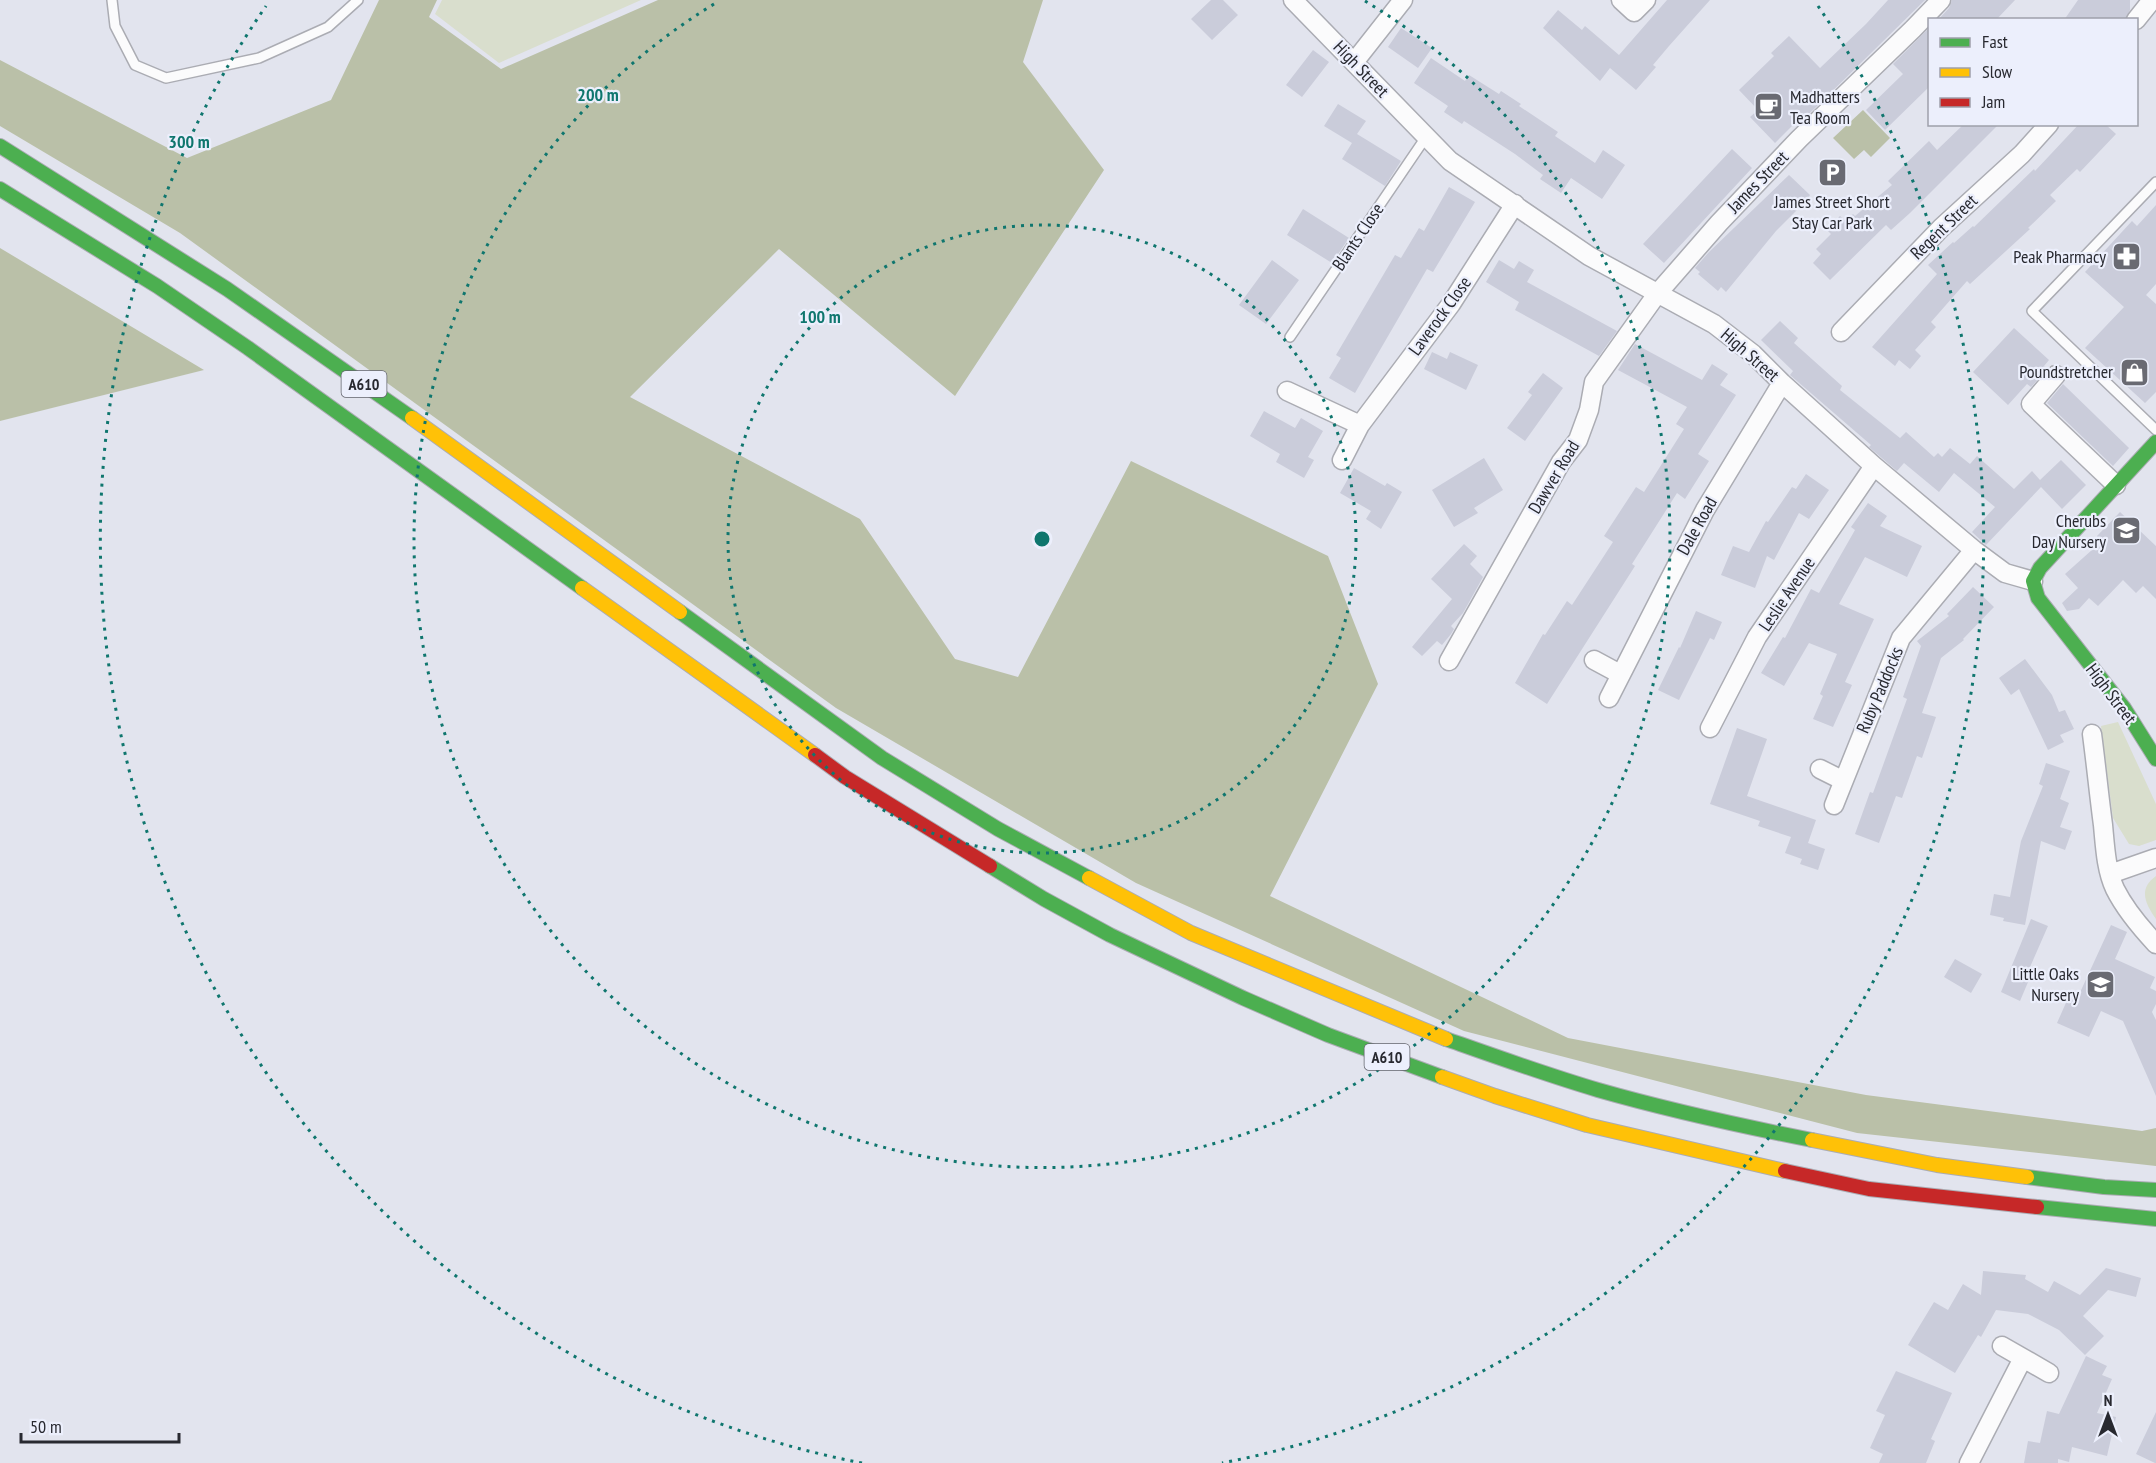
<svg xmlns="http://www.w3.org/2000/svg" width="2156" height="1463" viewBox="0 0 2156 1463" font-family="'PT Sans Narrow',sans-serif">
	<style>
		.green { fill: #d9decd }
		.forest { fill: #bac0a8 }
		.building { fill: #caccda }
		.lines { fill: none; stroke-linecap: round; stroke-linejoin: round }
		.lane-casing { stroke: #abacb3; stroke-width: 12 }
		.street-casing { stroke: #abacb3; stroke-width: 21 }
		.fast-casing { stroke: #abacb3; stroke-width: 16 }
		.slow-casing { stroke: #abacb3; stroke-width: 16 }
		.jam-casing { stroke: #abacb3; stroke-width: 16 }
		.lane { stroke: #fbfbfc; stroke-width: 9 }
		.street { stroke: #fbfbfc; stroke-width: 18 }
		.fast { stroke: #4caf50; stroke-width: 14 }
		.slow { stroke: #ffc107; stroke-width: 14 }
		.jam { stroke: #c62828; stroke-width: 14 }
		.ring { fill: none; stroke: #0f766e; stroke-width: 3; stroke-dasharray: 3 6 }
		.labels { text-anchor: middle; stroke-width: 4.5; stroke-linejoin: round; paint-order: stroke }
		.shield { fill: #eceffc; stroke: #63646d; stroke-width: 1.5 }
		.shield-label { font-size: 16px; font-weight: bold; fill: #282930 }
		.street-label { font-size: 18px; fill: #282930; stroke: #eceffc }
		.poi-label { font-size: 18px; fill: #282930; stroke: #eceffc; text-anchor: end }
		.centre { fill: #0f766e; stroke: #eceffc; stroke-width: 3 }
		.ring-label { font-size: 18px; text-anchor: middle; font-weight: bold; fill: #0f766e; stroke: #eceffc; stroke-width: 4.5; stroke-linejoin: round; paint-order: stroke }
	</style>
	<rect width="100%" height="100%" fill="#e2e4ee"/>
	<path class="green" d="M 442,0 L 641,0 L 499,63 L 435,14 Z
		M 2118,722 L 2156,804 L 2156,840 L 2139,846 L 2129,844 L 2113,818 L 2101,726 Z
		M 2156,876 L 2156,919 C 2145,903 2138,889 2156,876 Z"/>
	<path class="forest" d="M 379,0 L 437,0 L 429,17 L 501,69 L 658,0 L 1043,0 L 1023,62 L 1104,170 L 955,396 L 779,249 L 630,397 L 860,519 L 955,659 L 1018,677 L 1131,461 L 1328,556 L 1378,684 L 1270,896 L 1568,1038 L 1866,1095 L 2142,1131 L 2156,1128 L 2156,1166 L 1857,1133 L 1464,1031 L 1136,883 L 836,708 L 180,233 L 0,126 L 0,60 L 187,158 L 331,100 Z
		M 1863,110 L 1890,138 L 1871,157 L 1864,150 L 1854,159 L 1833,138 Z
		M 0,248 L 204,370 L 0,421 Z"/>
	<path class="building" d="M 1211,0 L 1223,0 L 1238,15 L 1212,40 L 1191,19 Z
		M 1667,0 L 1710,0 L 1669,46 L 1653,65 L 1656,67 L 1636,90 L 1610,68 L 1600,81 L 1543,28 L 1558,10 L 1582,30 L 1585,26 L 1619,55 Z
		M 1888,0 L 1925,0 L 1812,111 L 1798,124 L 1796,122 L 1775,143 L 1750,117 L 1758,110 L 1739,90 L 1774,56 L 1771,53 L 1789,36 L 1820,68 L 1866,24 Z
		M 1952,0 L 2015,0 L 1996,20 L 1938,20 L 1949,8 Z
		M 2078,0 L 2130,0 L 2130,10 L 2125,20 L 2064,20 Z
		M 1401,28 L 1432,48 L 1418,68 L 1388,47 Z
		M 1929,28 L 1929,87 L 1885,130 L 1866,110 L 1903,74 L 1893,64 Z
		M 1313,50 L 1329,62 L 1302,97 L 1286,85 Z
		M 1431,58 L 1465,81 L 1469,75 L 1499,94 L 1501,91 L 1521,104 L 1519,106 L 1558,132 L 1555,136 L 1595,163 L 1603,150 L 1625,165 L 1602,199 L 1571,178 L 1561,193 L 1540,179 L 1543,175 L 1515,154 L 1464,121 L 1462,124 L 1444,112 L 1448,106 L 1414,83 Z
		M 1338,104 L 1366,121 L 1357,134 L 1401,161 L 1385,186 L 1342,159 L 1352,143 L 1324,126 Z
		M 1964,124 L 1999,124 L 1910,213 L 1891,230 L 1886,225 L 1830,280 L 1813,263 L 1821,254 L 1816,249 L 1831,234 L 1826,229 L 1840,216 L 1846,221 L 1853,214 L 1855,216 L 1892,185 L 1888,181 L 1929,141 L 1937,150 Z
		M 2079,124 L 2105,124 L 2116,134 L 2080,172 L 2077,169 L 2050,195 L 2056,201 L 2028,228 L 2030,229 L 1970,284 L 1967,281 L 1931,322 L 1936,327 L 1915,350 L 1921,356 L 1910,369 L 1899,360 L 1895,366 L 1872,347 L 1937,274 L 1928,265 L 1953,242 L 1954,243 L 1973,226 L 1974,227 L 2034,169 L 2035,171 Z
		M 1732,149 L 1752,168 L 1664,263 L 1643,244 Z
		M 1789,175 L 1810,195 L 1807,200 L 1776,231 L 1726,292 L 1721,287 L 1718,291 L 1698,274 L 1700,272 L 1695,268 L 1709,252 Z
		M 1449,187 L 1475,202 L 1433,272 L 1427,269 L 1355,393 L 1329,378 L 1341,358 L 1336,355 L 1395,255 L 1401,258 L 1419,228 L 1424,231 Z
		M 2156,205 L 2156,284 L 2146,295 L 2156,304 L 2156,392 L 2145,403 L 2085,348 L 2124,307 L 2085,272 L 2132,221 L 2137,226 Z
		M 1303,209 L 1349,238 L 1332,263 L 1287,235 Z
		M 1272,260 L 1299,280 L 1266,324 L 1239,305 Z
		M 1499,260 L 1514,269 L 1519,261 L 1534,270 L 1527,282 L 1617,331 L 1599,356 L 1515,310 L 1519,302 L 1486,282 Z
		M 1780,321 L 1798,338 L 1794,343 L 1842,386 L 1840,390 L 1900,438 L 1906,432 L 1934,457 L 1938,453 L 1942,457 L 1950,448 L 1970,464 L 1977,456 L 2014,489 L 2032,471 L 2040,480 L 2061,460 L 2086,485 L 2062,509 L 2041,487 L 1986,545 L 1972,532 L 1995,507 L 1954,473 L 1939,492 L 1904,463 L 1897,471 L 1869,447 L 1871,445 L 1790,375 L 1793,371 L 1761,340 Z
		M 2014,328 L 2049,360 L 2044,366 L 2047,369 L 2031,387 L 2027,384 L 2008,405 L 1973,372 Z
		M 1635,344 L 1702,380 L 1712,364 L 1728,374 L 1720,385 L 1736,395 L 1698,454 L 1709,461 L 1685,499 L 1677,493 L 1632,564 L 1635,566 L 1547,704 L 1515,683 L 1543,634 L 1545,635 L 1567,601 L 1572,605 L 1613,542 L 1604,536 L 1636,487 L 1644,492 L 1684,429 L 1676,424 L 1687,407 L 1618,370 Z
		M 1432,352 L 1447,359 L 1450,352 L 1478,365 L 1466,390 L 1424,369 Z
		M 1543,373 L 1563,388 L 1525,441 L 1507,428 L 1532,395 L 1528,392 Z
		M 2063,384 L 2129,448 L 2113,466 L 2047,403 Z
		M 1264,411 L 1295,428 L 1301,418 L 1323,431 L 1308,457 L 1314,460 L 1304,478 L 1276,462 L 1280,454 L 1250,436 Z
		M 1484,458 L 1503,490 L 1474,508 L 1478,513 L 1454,527 L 1432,490 Z
		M 1354,468 L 1385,486 L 1387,483 L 1402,492 L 1381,529 L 1366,519 L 1371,511 L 1340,493 Z
		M 1806,474 L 1829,490 L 1809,519 L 1799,513 L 1774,560 L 1767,556 L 1755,588 L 1721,575 L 1733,546 L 1749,552 L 1766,521 L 1768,522 L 1792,487 L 1796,489 Z
		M 1868,503 L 1887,516 L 1880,526 L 1922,546 L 1907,577 L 1865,557 L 1839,604 L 1874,619 L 1845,682 L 1852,685 L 1833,727 L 1813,719 L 1823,696 L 1820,694 L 1837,654 L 1809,643 L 1784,686 L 1761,673 L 1783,637 L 1785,638 L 1811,589 L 1819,593 L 1855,530 L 1851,527 Z
		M 2120,512 L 2156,546 L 2156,599 L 2143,586 L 2136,593 L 2123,580 L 2098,606 L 2089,598 L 2079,609 L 2067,611 L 2062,603 L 2078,588 L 2065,574 L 2102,541 L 2097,536 Z
		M 1464,544 L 1477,556 L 1470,564 L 1483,577 L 1463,613 L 1451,626 L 1454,629 L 1451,634 L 1442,645 L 1437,641 L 1422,656 L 1412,647 L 1452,599 L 1431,579 Z
		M 1973,587 L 1994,607 L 1963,639 L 1964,640 L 1941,658 L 1922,713 L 1936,717 L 1922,758 L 1917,756 L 1902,798 L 1896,796 L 1879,843 L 1855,834 L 1870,792 L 1873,793 L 1907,699 L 1903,697 L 1921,646 L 1917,641 L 1949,616 L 1947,614 Z
		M 1696,611 L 1722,622 L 1714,640 L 1710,638 L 1679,700 L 1658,690 L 1679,647 L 1680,648 Z
		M 2025,659 L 2052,695 L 2059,712 L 2065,710 L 2074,729 L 2060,735 L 2064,742 L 2048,750 L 2019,689 L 2011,695 L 1999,678 Z
		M 1737,728 L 1767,739 L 1747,796 L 1816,820 L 1808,843 L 1825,849 L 1818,870 L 1800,864 L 1802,859 L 1785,853 L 1791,837 L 1758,826 L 1760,821 L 1710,804 Z
		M 2046,763 L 2070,771 L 2060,799 L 2069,803 L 2060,827 L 2072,831 L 2065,850 L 2041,841 L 2025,925 L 2003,921 L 2004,918 L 1990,915 L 1994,894 L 2010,897 L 2021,841 L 2043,786 L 2039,784 Z
		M 2031,919 L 2048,926 L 2030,967 L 2034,968 L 2020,1001 L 2001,992 Z
		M 2111,925 L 2127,932 L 2115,959 L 2155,977 L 2150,988 L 2156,991 L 2156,1004 L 2152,1012 L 2156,1020 L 2156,1096 L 2123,1021 L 2101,1011 L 2089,1037 L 2057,1023 L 2069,996 L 2077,999 Z
		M 1955,959 L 1982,974 L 1971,993 L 1944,977 Z
		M 2106,1268 L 2141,1278 L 2136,1297 L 2108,1290 L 2083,1316 L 2104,1336 L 2085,1355 L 2059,1330 L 2028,1314 L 1996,1310 L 1981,1337 L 1978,1335 L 1955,1373 L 1908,1345 L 1934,1302 L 1948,1310 L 1963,1284 L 1981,1295 L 1983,1271 L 2026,1275 L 2025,1279 L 2048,1292 L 2054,1281 L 2080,1295 Z
		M 2086,1356 L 2107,1366 L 2102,1375 L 2112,1379 L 2097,1413 L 2116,1417 L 2107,1456 L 2072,1447 L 2069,1462 L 2058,1459 L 2058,1463 L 2024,1463 L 2028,1441 L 2040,1443 L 2047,1411 L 2059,1414 Z
		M 1896,1371 L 1952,1393 L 1931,1439 L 1935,1441 L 1926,1463 L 1879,1463 L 1883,1454 L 1870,1448 L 1885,1415 L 1876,1411 Z
		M 2156,1412 L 2156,1463 L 2155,1463 L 2136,1454 Z"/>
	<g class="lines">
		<defs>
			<path id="lane" d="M 112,0 L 115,26 L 135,65 L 166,78 L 259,58 L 328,27 L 358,0
				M 2156,182 L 2032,311 L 2156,430
				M 1290,337 L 1426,137"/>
			<path id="street" d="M 1293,0 L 1450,161 L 1589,256 L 1714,324 L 1753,354 L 1782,383 L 1874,466 L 1974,550 L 2005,573 L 2033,581
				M 1621,0 L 1634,12 L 1646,0
				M 2136,20 L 2152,0
				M 1355,61 L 1403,0
				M 1841,332 L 1941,228 L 2022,154 L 2049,124
				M 2056,375 L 2031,404 L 2116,485
				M 1287,391 L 1360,425
				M 1342,460 L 1360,425 L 1451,304 L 1515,204
				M 1594,660 L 1620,674
				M 1449,661 L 1561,462 L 1578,440 L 1589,410 L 1594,382 L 1657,294 L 1719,223 L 1799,139 L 1913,29 L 1941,0
				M 1609,698 L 1705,510 L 1782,383
				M 1710,728 L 1757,637 L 1874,466
				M 2092,734 C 2096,764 2099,795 2103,825 C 2105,846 2106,870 2115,889 C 2125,909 2141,928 2156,944
				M 1820,769 L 1842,780
				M 1834,805 L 1901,638 L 1974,550
				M 2110,874 L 2156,858
				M 2002,1346 L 2049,1373
				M 1969,1463 L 2023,1358"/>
			<path id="fast" d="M 0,146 L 227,289 L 412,418
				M 0,189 L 157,286 L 248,348 L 582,588
				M 2156,442 L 2040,568 L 2033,581 L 2038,598 L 2124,708 L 2156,759
				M 680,612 L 882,758 L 998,829 L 1089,878
				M 990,866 L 1044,899 L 1110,935 L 1243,998 L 1328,1035 L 1442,1077
				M 1446,1039 C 1497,1057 1547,1075 1598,1090 C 1668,1110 1741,1126 1812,1140
				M 2027,1177 L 2104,1187 L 2156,1190
				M 2037,1207 L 2156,1219"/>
			<path id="slow" d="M 412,418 L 680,612
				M 582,588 L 815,755
				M 1089,878 L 1191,933 L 1446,1039
				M 1442,1077 L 1495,1096 L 1587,1125 L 1785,1171
				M 1812,1140 L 1937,1165 L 2027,1177"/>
			<path id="jam" d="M 815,755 L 845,777 L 990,866
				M 1785,1171 L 1869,1189 L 2037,1207"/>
		</defs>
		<use href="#lane" class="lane-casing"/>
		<use href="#street" class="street-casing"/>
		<use href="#fast" class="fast-casing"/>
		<use href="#slow" class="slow-casing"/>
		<use href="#jam" class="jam-casing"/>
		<use href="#lane" class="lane"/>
		<use href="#street" class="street"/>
		<use href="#fast" class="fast"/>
		<use href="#slow" class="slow"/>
		<use href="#jam" class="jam"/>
	</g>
	<g class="ring">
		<circle cx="1042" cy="539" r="314"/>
		<path d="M1365 1A628 628 0 1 1 719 1"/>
		<path d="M862 1463A941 941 0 0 1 266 6M1818 6A941 941 0 0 1 1222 1463"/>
	</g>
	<defs>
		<symbol id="cafe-square" viewBox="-11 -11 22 22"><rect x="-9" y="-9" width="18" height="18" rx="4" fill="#696a72" stroke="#eceffc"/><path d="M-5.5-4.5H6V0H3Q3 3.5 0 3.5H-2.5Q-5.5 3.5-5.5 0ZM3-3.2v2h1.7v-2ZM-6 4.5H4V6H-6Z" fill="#fff"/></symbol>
		<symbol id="parking-square" viewBox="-11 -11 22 22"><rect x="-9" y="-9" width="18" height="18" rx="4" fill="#696a72" stroke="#eceffc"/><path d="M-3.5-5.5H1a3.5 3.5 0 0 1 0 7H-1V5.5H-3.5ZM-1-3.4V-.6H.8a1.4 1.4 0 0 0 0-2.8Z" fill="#fff"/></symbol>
		<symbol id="pharmacy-square" viewBox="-11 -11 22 22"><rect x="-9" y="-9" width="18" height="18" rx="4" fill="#696a72" stroke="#eceffc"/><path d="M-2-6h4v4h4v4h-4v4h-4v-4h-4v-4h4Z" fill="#fff"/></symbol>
		<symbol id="shop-square" viewBox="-11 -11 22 22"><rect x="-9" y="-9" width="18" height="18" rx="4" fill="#696a72" stroke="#eceffc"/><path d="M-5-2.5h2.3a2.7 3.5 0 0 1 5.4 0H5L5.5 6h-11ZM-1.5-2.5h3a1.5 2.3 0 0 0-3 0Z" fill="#fff"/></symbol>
		<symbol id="school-square" viewBox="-11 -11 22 22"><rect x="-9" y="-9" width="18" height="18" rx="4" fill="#696a72" stroke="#eceffc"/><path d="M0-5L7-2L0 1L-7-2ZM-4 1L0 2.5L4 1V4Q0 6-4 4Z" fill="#fff"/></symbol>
	</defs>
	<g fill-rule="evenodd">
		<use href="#cafe-square" x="1752" y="90" width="33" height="33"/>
		<use href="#parking-square" x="1816" y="156" width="33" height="33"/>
		<use href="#pharmacy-square" x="2110" y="240" width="33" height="33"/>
		<use href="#shop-square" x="2118" y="356" width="33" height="33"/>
		<use href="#school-square" x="2110" y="514" width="33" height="33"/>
		<use href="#school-square" x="2084" y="968" width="33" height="33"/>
	</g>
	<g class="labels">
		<g class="shield">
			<rect x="341.5" y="371" width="45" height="26" rx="4.5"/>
			<rect x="1364.5" y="1044" width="45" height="26" rx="4.5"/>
		</g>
		<g class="shield-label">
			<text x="364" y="390">A610</text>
			<text x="1387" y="1063">A610</text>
		</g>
		<g class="street-label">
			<text transform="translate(1361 69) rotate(46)" y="6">High Street</text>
			<text transform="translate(1758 182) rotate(-46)" y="6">James Street</text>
			<text transform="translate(1944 227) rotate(-44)" y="6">Regent Street</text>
			<text transform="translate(1358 237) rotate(-56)" y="6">Blants Close</text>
			<text transform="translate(1440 316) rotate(-54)" y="6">Laverock Close</text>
			<text transform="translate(1750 355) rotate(41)" y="6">High Street</text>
			<text transform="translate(1554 477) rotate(-59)" y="6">Dawver Road</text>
			<text transform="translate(1697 526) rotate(-61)" y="6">Dale Road</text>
			<text transform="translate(1787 594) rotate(-56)" y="6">Leslie Avenue</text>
			<text transform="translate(1880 690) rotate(-67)" y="6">Ruby Paddocks</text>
			<text transform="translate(2111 694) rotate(53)" y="6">High Street</text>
		</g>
		<g class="poi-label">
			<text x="1790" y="103" text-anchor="start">Madhatters<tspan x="1790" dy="21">Tea Room</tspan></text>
			<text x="1832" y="208" text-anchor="middle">James Street Short<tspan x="1832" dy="21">Stay Car Park</tspan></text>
			<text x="2106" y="263">Peak Pharmacy</text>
			<text x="2113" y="378">Poundstretcher</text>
			<text x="2106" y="527">Cherubs<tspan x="2106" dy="21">Day Nursery</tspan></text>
			<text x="2079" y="980">Little Oaks<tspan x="2079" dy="21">Nursery</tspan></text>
		</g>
	</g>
	<circle cx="1042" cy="539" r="9" class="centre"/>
	<g class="ring-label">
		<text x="598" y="101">200 m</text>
		<text x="189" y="148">300 m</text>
		<text x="820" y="323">100 m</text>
	</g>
	<rect x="1928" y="18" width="210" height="108" fill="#eceffc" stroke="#9ea0aa" stroke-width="1.5"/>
	<rect x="1940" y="38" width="30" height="9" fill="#4caf50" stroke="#9ea0aa" stroke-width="1.5"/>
	<text x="1982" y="48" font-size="18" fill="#282930">Fast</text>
	<rect x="1940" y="68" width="30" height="9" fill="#ffc107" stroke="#9ea0aa" stroke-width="1.5"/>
	<text x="1982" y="78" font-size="18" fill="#282930">Slow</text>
	<rect x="1940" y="98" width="30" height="9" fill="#c62828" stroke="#9ea0aa" stroke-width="1.5"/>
	<text x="1982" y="108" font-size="18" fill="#282930">Jam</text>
	<g transform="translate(2108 1415)" stroke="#eceffc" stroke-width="4.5" paint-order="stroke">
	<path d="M0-4.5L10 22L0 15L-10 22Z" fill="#282930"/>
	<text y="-9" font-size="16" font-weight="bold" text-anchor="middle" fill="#282930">N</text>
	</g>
	<path d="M21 1433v9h158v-9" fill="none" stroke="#282930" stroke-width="3"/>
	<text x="30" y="1433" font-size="18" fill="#282930" stroke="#eceffc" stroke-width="4.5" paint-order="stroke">50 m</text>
</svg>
